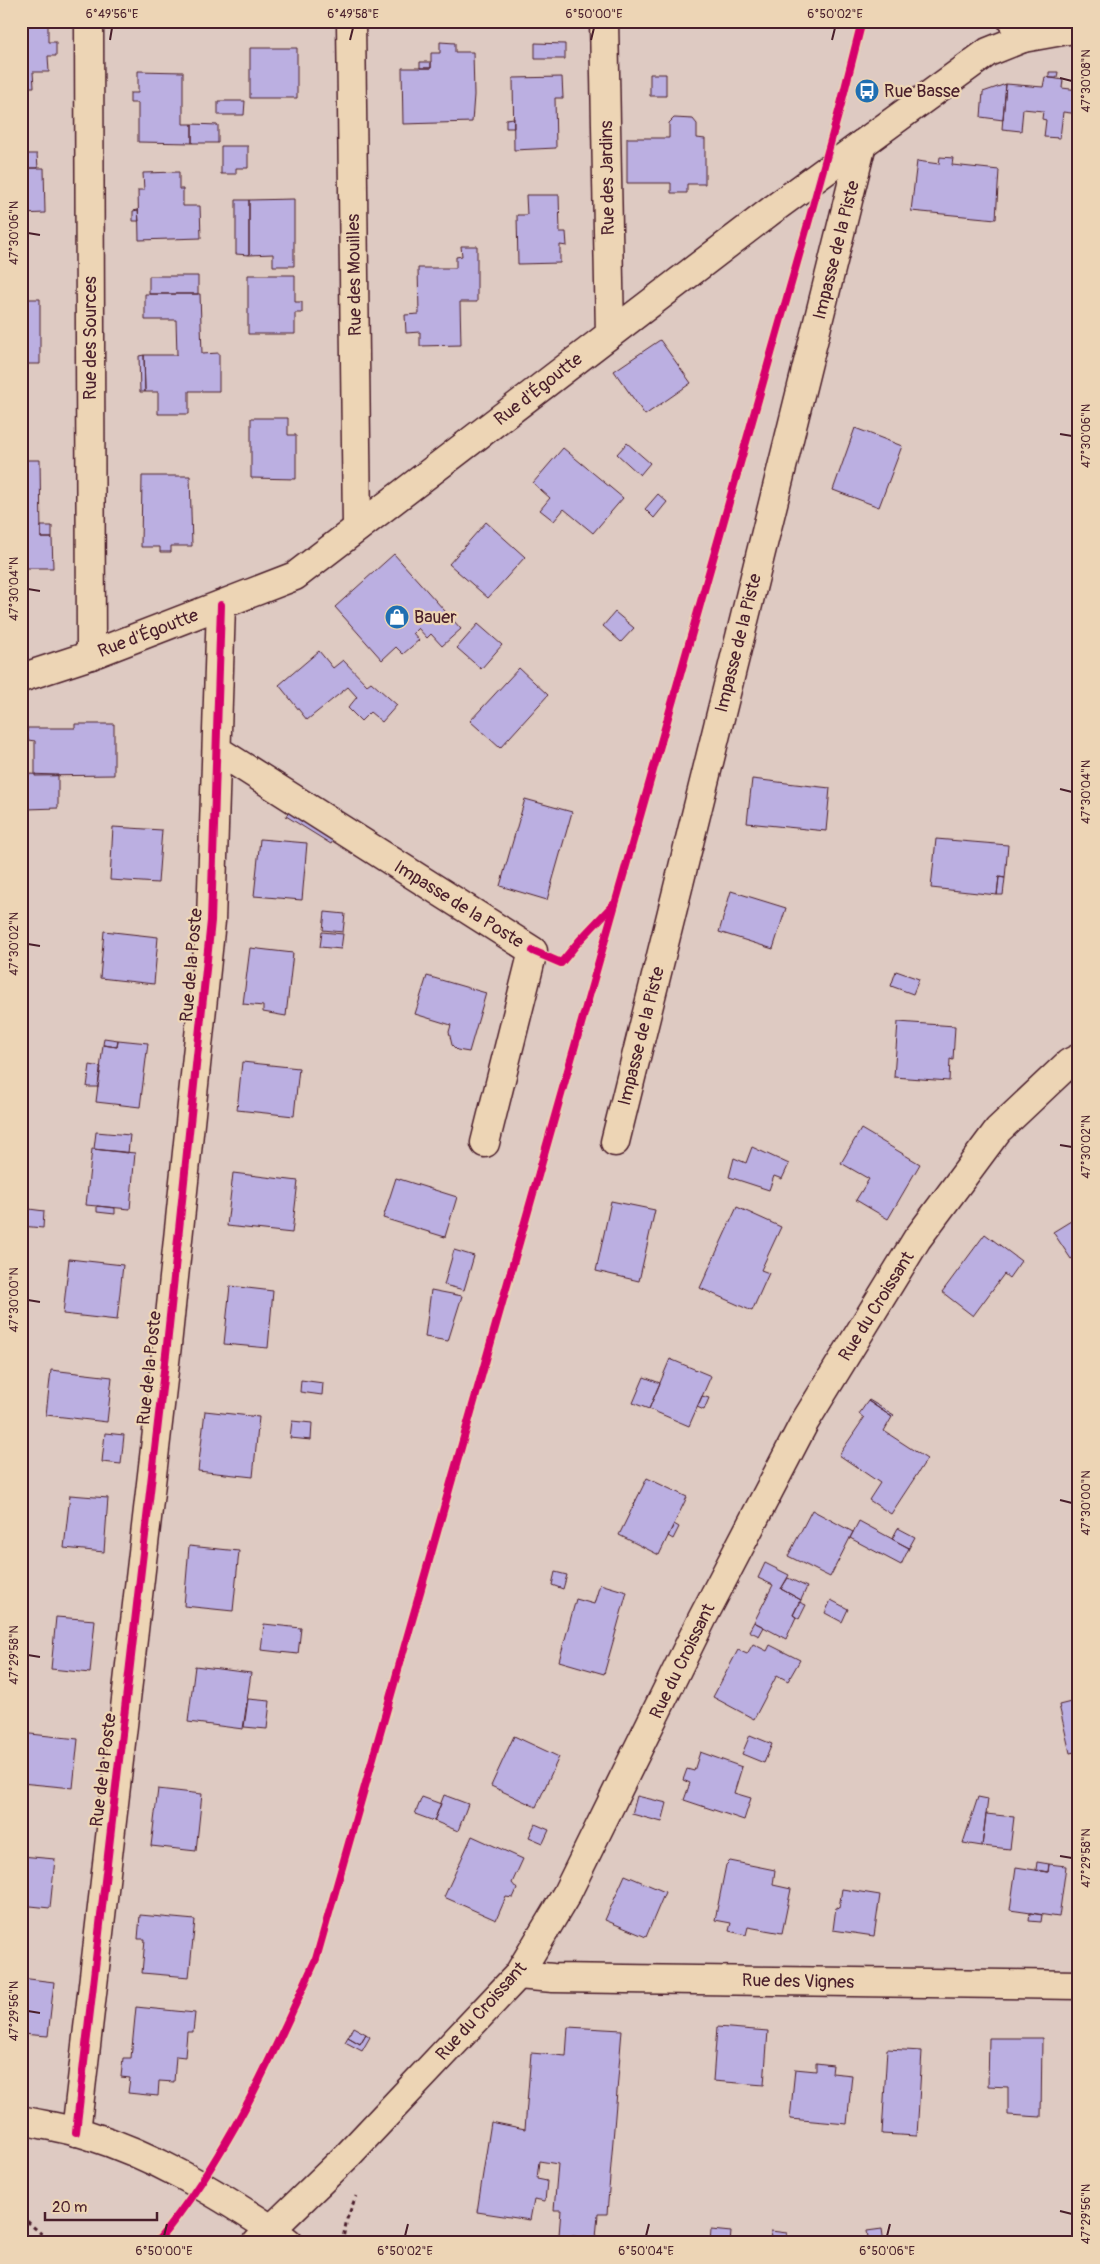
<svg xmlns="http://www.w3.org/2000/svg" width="1100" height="2264" viewBox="0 0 1100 2264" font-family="Pangolin,sans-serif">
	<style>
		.building { fill: #bbafe1; stroke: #4a1f2b }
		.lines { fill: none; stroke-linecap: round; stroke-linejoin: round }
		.street-casing { stroke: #4a1f2b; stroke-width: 31 }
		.secondary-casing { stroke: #4a1f2b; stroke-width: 31 }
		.path { stroke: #4a1f2b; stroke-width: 3; stroke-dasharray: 4 4; stroke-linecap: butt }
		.street { stroke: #edd5b5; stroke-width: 28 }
		.secondary { stroke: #edd5b5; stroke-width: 28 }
		.cycleway-casing { stroke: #edd5b5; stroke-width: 11 }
		.cycleway { stroke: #d6006c; stroke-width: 8 }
		.ticks { fill: none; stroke: #4a1f2b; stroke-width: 2 }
		.labels { text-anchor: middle; stroke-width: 4.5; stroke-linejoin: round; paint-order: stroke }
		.poi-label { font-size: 18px; fill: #4a1f2b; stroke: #edd5b5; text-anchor: start }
		.street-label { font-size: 18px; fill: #4a1f2b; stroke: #edd5b5 }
		.neatline { fill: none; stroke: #4a1f2b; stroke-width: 2 }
		.ticks-label { font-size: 12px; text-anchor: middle; fill: #4a1f2b }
	</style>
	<rect width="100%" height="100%" fill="#decac2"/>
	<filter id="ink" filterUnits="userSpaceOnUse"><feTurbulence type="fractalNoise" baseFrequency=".02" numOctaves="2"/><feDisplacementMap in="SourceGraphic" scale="10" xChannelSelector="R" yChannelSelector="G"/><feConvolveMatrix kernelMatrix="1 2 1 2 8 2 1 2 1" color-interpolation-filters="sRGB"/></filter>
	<g filter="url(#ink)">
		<path class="building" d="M 48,25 L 48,42 L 56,42 L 56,56 L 48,56 L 49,72 L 33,72 L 34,87 L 21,87 L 21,26 Z
			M 440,42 L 455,43 L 455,52 L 473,52 L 474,95 L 472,122 L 403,124 L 402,68 L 431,68 L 431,53 L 440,53 Z
			M 535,43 L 565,44 L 565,59 L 535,59 Z
			M 250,48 L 297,48 L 297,98 L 250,98 Z
			M 420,62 L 431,62 L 431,68 L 420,68 Z
			M 138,71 L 183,72 L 183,124 L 192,124 L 192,143 L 138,142 L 138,103 L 130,103 L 130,93 L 138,93 Z
			M 1049,72 L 1058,72 L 1057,78 L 1049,78 Z
			M 650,74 L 666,74 L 666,96 L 650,96 Z
			M 562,77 L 563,98 L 555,98 L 556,148 L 514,150 L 513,78 Z
			M 1045,77 L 1063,80 L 1062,88 L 1079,90 L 1079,114 L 1063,112 L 1060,138 L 1044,137 L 1046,120 L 1042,119 L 1043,111 L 1023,109 L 1021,131 L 1002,129 L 1006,84 L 1043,87 Z
			M 1006,84 L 1003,120 L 981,117 L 983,92 Z
			M 218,101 L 245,101 L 244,115 L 218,115 Z
			M 514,118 L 514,128 L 506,128 L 506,119 Z
			M 674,118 L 693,119 L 697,124 L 697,138 L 705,139 L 705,184 L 687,184 L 687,193 L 671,193 L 671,183 L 627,183 L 627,138 L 669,138 L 669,123 Z
			M 192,124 L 218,125 L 218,143 L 192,143 Z
			M 221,146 L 248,146 L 248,168 L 236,168 L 236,174 L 221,174 Z
			M 21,154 L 37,154 L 38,168 L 21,168 Z
			M 940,157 L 953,158 L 952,165 L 999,170 L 996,219 L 911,211 L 917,161 L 939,164 Z
			M 21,168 L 44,168 L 45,213 L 21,214 Z
			M 179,172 L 179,189 L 183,189 L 183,206 L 200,206 L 201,238 L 139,240 L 138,190 L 144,190 L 143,173 Z
			M 526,195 L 559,195 L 560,232 L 566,232 L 567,246 L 560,245 L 560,263 L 518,264 L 517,215 L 527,215 Z
			M 294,199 L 294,266 L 273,266 L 273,254 L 249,255 L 249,200 Z
			M 236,200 L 249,200 L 249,255 L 236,254 Z
			M 138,210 L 139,221 L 133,221 L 133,211 Z
			M 461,246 L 477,246 L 477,302 L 460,302 L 461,345 L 420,346 L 420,332 L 406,333 L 405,315 L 419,314 L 418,268 L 456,268 L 456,257 L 462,256 Z
			M 248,275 L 295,275 L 295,302 L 302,302 L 302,313 L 295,313 L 295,334 L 248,334 Z
			M 149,276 L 198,276 L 198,294 L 149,294 Z
			M 145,294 L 200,294 L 202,354 L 219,353 L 219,391 L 189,391 L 189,414 L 158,414 L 158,392 L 145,392 L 144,355 L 177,355 L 176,320 L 145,320 Z
			M 21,299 L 40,299 L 40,364 L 21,364 Z
			M 660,340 L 691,383 L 645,415 L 614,371 Z
			M 144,355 L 145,392 L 140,392 L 139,356 Z
			M 251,418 L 288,418 L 288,435 L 296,435 L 296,479 L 251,478 Z
			M 855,428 L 902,446 L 879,507 L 833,490 Z
			M 627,443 L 650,463 L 640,475 L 617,454 Z
			M 563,448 L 623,498 L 593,533 L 564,509 L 554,521 L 540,510 L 550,498 L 533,483 Z
			M 21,460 L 40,460 L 41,538 L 52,538 L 53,568 L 21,568 Z
			M 142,476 L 190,476 L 192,546 L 171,546 L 171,552 L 160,552 L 160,547 L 141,547 Z
			M 658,494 L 667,502 L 654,518 L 645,509 Z
			M 486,522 L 525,557 L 488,598 L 449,564 Z
			M 41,526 L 52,526 L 52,538 L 41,538 Z
			M 394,554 L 461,629 L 442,646 L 431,634 L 427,638 L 418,628 L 413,633 L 419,640 L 403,654 L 396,647 L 382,660 L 335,607 Z
			M 615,612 L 634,628 L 621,642 L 603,626 Z
			M 478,624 L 502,645 L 481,669 L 457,648 Z
			M 319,651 L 333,668 L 343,660 L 367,685 L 371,682 L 397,705 L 382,722 L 370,712 L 361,721 L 348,708 L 357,697 L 348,687 L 307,720 L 279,685 Z
			M 519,668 L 548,695 L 500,748 L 470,721 Z
			M 75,724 L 114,724 L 114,775 L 35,776 L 35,741 L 28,740 L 27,728 L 75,728 Z
			M 27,774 L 58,775 L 58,808 L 27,809 Z
			M 752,779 L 830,788 L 826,831 L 747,823 Z
			M 525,799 L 572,812 L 547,900 L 500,886 Z
			M 291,808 L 336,836 L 331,844 L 286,816 Z
			M 113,827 L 162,830 L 158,883 L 110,880 Z
			M 260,839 L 307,843 L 302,900 L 254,896 Z
			M 936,839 L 1008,845 L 1005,878 L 999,877 L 997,895 L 931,888 Z
			M 999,877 L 1005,878 L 1003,895 L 997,895 Z
			M 731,891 L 786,908 L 773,949 L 719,932 Z
			M 325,912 L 345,914 L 343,932 L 323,930 Z
			M 104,931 L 158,937 L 154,984 L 100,978 Z
			M 322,932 L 343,934 L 341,949 L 320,947 Z
			M 250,948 L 293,953 L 286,1016 L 263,1012 L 263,1006 L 243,1004 Z
			M 896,971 L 919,979 L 913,994 L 891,986 Z
			M 427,976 L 486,993 L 469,1052 L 457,1050 L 452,1045 L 449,1032 L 451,1025 L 415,1014 Z
			M 898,1022 L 955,1026 L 953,1060 L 950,1059 L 949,1081 L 894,1077 Z
			M 104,1038 L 118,1040 L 117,1047 L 103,1045 Z
			M 118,1040 L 148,1043 L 140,1107 L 96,1102 L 103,1045 L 117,1047 Z
			M 242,1062 L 299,1068 L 294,1116 L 237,1110 Z
			M 90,1065 L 101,1067 L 98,1087 L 87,1087 Z
			M 861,1129 L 920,1164 L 888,1219 L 856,1200 L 869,1179 L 841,1163 Z
			M 96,1132 L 130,1135 L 128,1153 L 94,1149 Z
			M 752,1147 L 789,1164 L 782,1179 L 774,1176 L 769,1190 L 729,1177 L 734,1158 L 746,1163 Z
			M 92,1149 L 135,1153 L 130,1209 L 86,1205 Z
			M 233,1173 L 298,1181 L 292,1233 L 227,1226 Z
			M 396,1178 L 457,1197 L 445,1237 L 383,1218 Z
			M 611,1201 L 655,1210 L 639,1281 L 596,1271 Z
			M 97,1206 L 115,1208 L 115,1214 L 97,1212 Z
			M 737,1207 L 781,1227 L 761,1270 L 769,1273 L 752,1311 L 700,1288 Z
			M 22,1208 L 44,1211 L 43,1228 L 21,1226 Z
			M 1079,1216 L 1079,1254 L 1071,1259 L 1053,1232 Z
			M 985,1234 L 1021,1261 L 1009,1278 L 1004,1274 L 973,1316 L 942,1292 Z
			M 454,1250 L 474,1256 L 464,1290 L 444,1285 Z
			M 69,1259 L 123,1265 L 117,1320 L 63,1314 Z
			M 230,1286 L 273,1291 L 268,1348 L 224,1344 Z
			M 431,1290 L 462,1296 L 448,1341 L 425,1337 Z
			M 670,1359 L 711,1376 L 689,1426 L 649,1409 Z
			M 51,1370 L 112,1377 L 107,1422 L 46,1415 Z
			M 644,1377 L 660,1383 L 649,1409 L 633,1403 Z
			M 301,1380 L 323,1383 L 322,1395 L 300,1392 Z
			M 702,1396 L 709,1398 L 704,1410 L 697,1407 Z
			M 869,1400 L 894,1415 L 892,1417 L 868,1401 Z
			M 868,1401 L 892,1417 L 884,1431 L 927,1459 L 891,1514 L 869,1500 L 880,1483 L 839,1455 L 864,1418 L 859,1414 Z
			M 205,1411 L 259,1417 L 253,1477 L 198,1471 Z
			M 292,1421 L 312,1423 L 311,1440 L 290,1438 Z
			M 105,1433 L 124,1435 L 121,1464 L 102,1462 Z
			M 647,1478 L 687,1497 L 659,1555 L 619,1535 Z
			M 70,1495 L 108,1498 L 104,1552 L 64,1548 Z
			M 812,1510 L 853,1532 L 830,1577 L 788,1556 Z
			M 859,1521 L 909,1548 L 901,1565 L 850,1538 Z
			M 674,1524 L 679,1527 L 673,1539 L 668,1536 Z
			M 898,1528 L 915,1537 L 909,1548 L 892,1539 Z
			M 189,1546 L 239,1551 L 233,1611 L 184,1606 Z
			M 765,1563 L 789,1575 L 781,1589 L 801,1600 L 793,1615 L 796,1617 L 786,1639 L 754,1622 L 773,1585 L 758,1578 Z
			M 555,1572 L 567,1575 L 563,1589 L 552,1585 Z
			M 788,1578 L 807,1587 L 801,1600 L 781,1589 Z
			M 600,1584 L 627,1592 L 604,1674 L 559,1661 L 576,1599 L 594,1604 Z
			M 831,1600 L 848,1609 L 842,1622 L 825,1613 Z
			M 799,1602 L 806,1605 L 799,1619 L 793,1615 Z
			M 56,1617 L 95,1620 L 90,1673 L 51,1669 Z
			M 754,1622 L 764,1627 L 759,1636 L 749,1631 Z
			M 264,1624 L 301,1628 L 298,1654 L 261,1650 Z
			M 753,1644 L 767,1651 L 770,1645 L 800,1660 L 788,1681 L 777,1675 L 754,1719 L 713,1697 L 738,1650 L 747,1654 Z
			M 195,1666 L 251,1673 L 243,1729 L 188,1722 Z
			M 248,1699 L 270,1701 L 267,1729 L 244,1727 Z
			M 1079,1700 L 1079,1751 L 1070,1753 L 1059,1705 Z
			M 21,1733 L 78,1739 L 73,1788 L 21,1783 Z
			M 750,1735 L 772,1744 L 764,1763 L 742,1754 Z
			M 514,1736 L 559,1757 L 536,1807 L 491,1786 Z
			M 700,1752 L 742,1767 L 734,1793 L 751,1798 L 744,1820 L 684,1800 L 690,1783 L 683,1780 L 687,1769 L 694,1771 Z
			M 158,1789 L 202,1794 L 196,1851 L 151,1846 Z
			M 444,1795 L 468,1804 L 458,1831 L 434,1821 Z
			M 637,1796 L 667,1803 L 662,1822 L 632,1814 Z
			M 422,1797 L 441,1804 L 434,1821 L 415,1814 Z
			M 978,1797 L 988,1799 L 982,1846 L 963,1843 Z
			M 986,1814 L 1014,1817 L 1010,1849 L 982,1846 Z
			M 535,1824 L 549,1830 L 543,1843 L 529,1837 Z
			M 472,1836 L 523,1859 L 512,1883 L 517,1889 L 513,1898 L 506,1897 L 496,1920 L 444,1897 Z
			M 21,1856 L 55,1859 L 50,1908 L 21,1905 Z
			M 730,1861 L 775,1870 L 773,1885 L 791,1889 L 782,1933 L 748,1927 L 746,1935 L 729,1931 L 731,1923 L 715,1920 L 726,1865 Z
			M 1037,1862 L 1049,1864 L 1048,1872 L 1036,1870 Z
			M 1049,1864 L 1066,1866 L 1059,1917 L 1010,1910 L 1016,1867 L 1048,1872 Z
			M 625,1875 L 665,1892 L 646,1937 L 605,1920 Z
			M 842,1889 L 880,1895 L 874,1936 L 833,1930 L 836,1907 L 839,1908 Z
			M 1030,1913 L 1042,1915 L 1041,1922 L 1029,1921 Z
			M 140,1915 L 195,1920 L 189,1977 L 142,1973 L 145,1939 L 138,1939 Z
			M 21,1978 L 54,1982 L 48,2036 L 21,2034 Z
			M 136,2007 L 195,2013 L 193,2032 L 187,2032 L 185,2057 L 176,2056 L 174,2082 L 159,2081 L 158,2096 L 128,2093 L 130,2078 L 121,2077 L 123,2058 L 131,2058 Z
			M 353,2027 L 366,2034 L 360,2044 L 348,2037 Z
			M 568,2027 L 622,2030 L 607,2214 L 598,2214 L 596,2238 L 559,2235 L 561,2210 L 554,2210 L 558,2164 L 539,2161 L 537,2179 L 547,2181 L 545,2201 L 534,2199 L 530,2220 L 477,2212 L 491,2122 L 525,2129 L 531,2053 L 566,2056 Z
			M 717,2027 L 768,2031 L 764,2085 L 713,2081 Z
			M 366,2034 L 370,2037 L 362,2051 L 345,2042 L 348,2037 L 360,2044 Z
			M 989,2038 L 1042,2038 L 1041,2117 L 1008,2115 L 1008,2087 L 988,2086 Z
			M 887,2049 L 922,2051 L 917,2136 L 882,2134 Z
			M 816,2063 L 833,2065 L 832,2073 L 852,2075 L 847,2124 L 790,2119 L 795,2069 L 816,2071 Z
			M 882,2229 L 884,2243 L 869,2243 L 867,2231 Z
			M 711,2230 L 731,2232 L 730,2243 L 710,2243 Z
			M 771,2231 L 787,2233 L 786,2243 L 770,2243 Z"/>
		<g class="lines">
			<defs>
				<path id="street" d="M 89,21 L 91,655
					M 351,21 L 357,528
					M 604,21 L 610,334
					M 1012,21 L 1023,38
					M 217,750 L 533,951 L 485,1143
					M 615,1142 L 862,144
					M 518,1975 L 553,1978 L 1079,1985
					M 76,2132 L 167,1345 L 211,921 L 221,605
					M 271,2229 L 289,2243"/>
				<path id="secondary" d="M 21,678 L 91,655 L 295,576 L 772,210 L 988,52 L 1023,38 L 1079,28
					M 21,2120 C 43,2125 67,2128 88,2135 C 155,2156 213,2191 271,2229
					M 257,2243 L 349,2154 L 518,1975 L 566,1895 L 702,1619 L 804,1423 L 917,1239 L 998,1130 L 1069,1063 L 1079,1058"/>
			</defs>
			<use href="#street" class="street-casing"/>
			<use href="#secondary" class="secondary-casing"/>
			<path class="path" d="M 21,2216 L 52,2243
				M 342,2243 L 347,2219 L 356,2196"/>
			<use href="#street" class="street"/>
			<use href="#secondary" class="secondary"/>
			<defs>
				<path id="cycleway" d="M 533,951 L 561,963 L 580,940 L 613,905
					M 76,2132 L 167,1345 L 211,921 L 221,605
					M 156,2243 C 226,2160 272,2057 316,1959 L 809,220 L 841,104 L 862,21"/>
			</defs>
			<use href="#cycleway" class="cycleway-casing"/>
			<use href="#cycleway" class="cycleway"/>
		</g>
	</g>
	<path class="ticks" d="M 110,40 L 112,28M 350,40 L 353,28M 591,40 L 594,28M 832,40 L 835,28M 1060,78 L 1072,81M 28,233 L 40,235M 1060,434 L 1072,436M 28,589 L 40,591M 1060,789 L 1072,792M 28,944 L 40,946M 1060,1145 L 1072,1147M 28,1300 L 40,1302M 1060,1500 L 1072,1503M 28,1655 L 40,1657M 1060,1856 L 1072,1858M 28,2011 L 40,2013M 1060,2211 L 1072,2214M 164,2236 L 167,2224M 405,2236 L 408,2224M 646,2236 L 649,2224M 887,2236 L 890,2224"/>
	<defs>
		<symbol id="bus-disc" viewBox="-11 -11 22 22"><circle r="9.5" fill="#1f6fb2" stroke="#edd5b5"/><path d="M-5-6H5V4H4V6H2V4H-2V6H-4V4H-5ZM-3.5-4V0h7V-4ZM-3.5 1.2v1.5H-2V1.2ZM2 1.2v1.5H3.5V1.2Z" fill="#fff"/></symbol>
		<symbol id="shop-disc" viewBox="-11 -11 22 22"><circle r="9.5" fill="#1f6fb2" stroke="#edd5b5"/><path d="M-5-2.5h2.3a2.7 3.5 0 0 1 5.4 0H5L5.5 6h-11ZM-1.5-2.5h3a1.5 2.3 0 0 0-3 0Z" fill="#fff"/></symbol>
	</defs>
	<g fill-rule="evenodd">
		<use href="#bus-disc" x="853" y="77" width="28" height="28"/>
		<use href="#shop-disc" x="383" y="603" width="28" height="28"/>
	</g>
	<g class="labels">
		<g class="poi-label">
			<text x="884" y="97">Rue Basse</text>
			<text x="414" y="623">Bauer</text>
		</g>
		<g class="street-label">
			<text transform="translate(607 178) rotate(-91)" y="6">Rue des Jardins</text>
			<text transform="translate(836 250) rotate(-76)" y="6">Impasse de la Piste</text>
			<text transform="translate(354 275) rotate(-91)" y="6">Rue des Mouilles</text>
			<text transform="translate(90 338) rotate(-90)" y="6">Rue des Sources</text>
			<text transform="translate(538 389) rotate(-38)" y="6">Rue d'Égoutte</text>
			<text transform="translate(148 633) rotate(-21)" y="6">Rue d'Égoutte</text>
			<text transform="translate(738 643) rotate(-76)" y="6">Impasse de la Piste</text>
			<text transform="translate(459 904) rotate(32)" y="6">Impasse de la Poste</text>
			<text transform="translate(191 965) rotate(-85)" y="6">Rue de la Poste</text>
			<text transform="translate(641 1036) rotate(-76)" y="6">Impasse de la Piste</text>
			<text transform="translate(876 1306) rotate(-58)" y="6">Rue du Croissant</text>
			<text transform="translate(149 1368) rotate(-84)" y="6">Rue de la Poste</text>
			<text transform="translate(682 1661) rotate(-64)" y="6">Rue du Croissant</text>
			<text transform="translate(103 1770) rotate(-83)" y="6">Rue de la Poste</text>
			<text transform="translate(798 1981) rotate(1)" y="6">Rue des Vignes</text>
			<text transform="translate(481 2011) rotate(-48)" y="6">Rue du Croissant</text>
		</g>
	</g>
	<rect width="1100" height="2264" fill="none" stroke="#edd5b5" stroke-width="55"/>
	<path d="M45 2212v8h112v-8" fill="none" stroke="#4a1f2b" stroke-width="2.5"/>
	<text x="52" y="2212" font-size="15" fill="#4a1f2b" stroke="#edd5b5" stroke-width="4" paint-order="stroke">20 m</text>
	<rect x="28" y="28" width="1044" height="2208" class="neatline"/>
	<g class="ticks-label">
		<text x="112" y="18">6°49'56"E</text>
		<text x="353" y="18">6°49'58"E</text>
		<text x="594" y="18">6°50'00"E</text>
		<text x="835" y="18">6°50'02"E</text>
		<text transform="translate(1086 81) rotate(-90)" y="4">47°30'08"N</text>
		<text transform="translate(14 233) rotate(-90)" y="4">47°30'06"N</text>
		<text transform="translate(1086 436) rotate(-90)" y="4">47°30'06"N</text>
		<text transform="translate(14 589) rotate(-90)" y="4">47°30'04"N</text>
		<text transform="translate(1086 792) rotate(-90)" y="4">47°30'04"N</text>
		<text transform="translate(14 944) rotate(-90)" y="4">47°30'02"N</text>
		<text transform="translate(1086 1147) rotate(-90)" y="4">47°30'02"N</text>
		<text transform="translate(14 1300) rotate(-90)" y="4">47°30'00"N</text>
		<text transform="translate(1086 1503) rotate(-90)" y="4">47°30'00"N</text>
		<text transform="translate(14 1655) rotate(-90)" y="4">47°29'58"N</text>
		<text transform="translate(1086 1858) rotate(-90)" y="4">47°29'58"N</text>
		<text transform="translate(14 2011) rotate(-90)" y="4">47°29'56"N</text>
		<text transform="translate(1086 2214) rotate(-90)" y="4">47°29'56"N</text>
		<text x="164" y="2255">6°50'00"E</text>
		<text x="405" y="2255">6°50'02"E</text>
		<text x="646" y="2255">6°50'04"E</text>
		<text x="887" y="2255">6°50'06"E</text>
	</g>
</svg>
